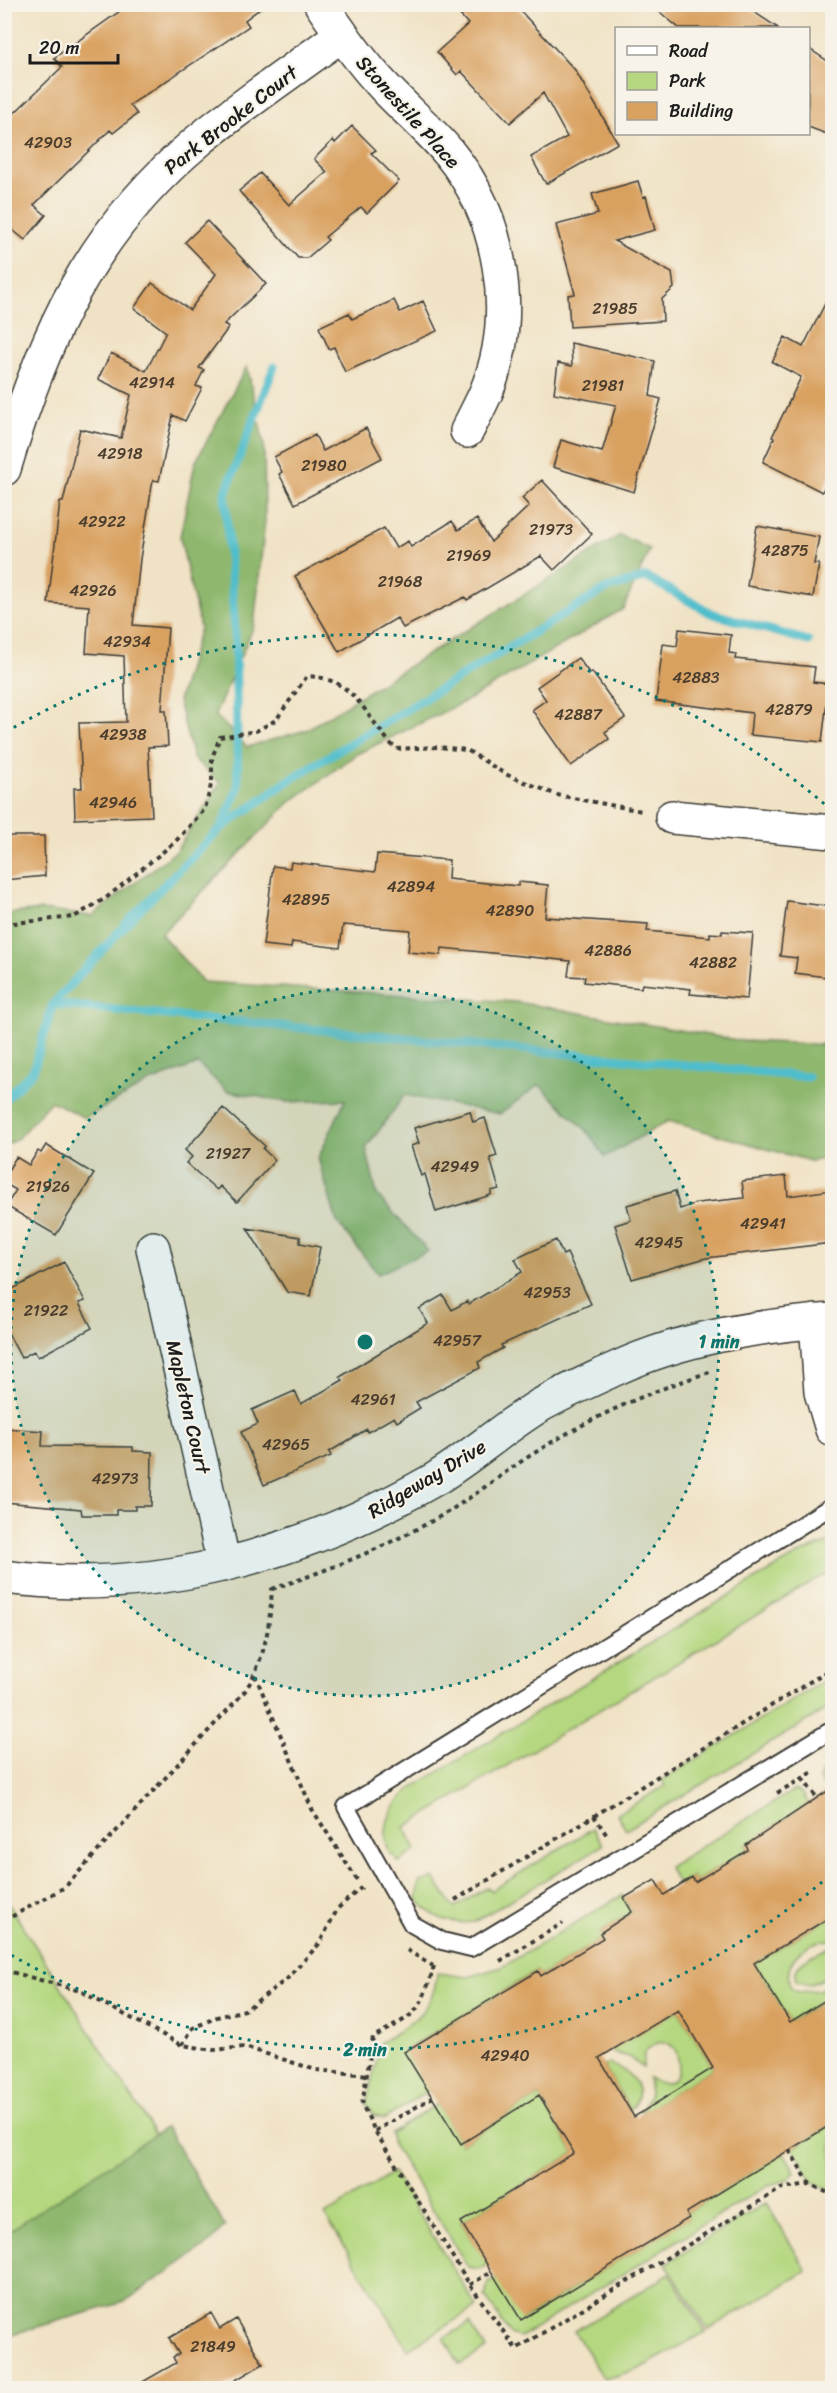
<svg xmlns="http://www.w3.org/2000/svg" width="837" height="2393" font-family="Sriracha,sans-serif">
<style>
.green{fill:#b4d77f;stroke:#687a4e;stroke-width:1.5}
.forest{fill:#8fb86e;stroke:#566a45;stroke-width:1.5}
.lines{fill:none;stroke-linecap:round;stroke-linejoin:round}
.stream{stroke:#50bdcb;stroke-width:9}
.building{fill:#d9a160;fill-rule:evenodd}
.lane-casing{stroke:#3c3a35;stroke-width:20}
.street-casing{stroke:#3c3a35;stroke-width:36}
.path{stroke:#3c3a35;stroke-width:4;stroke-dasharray:4.5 4.5;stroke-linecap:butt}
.lane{stroke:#fff;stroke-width:16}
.street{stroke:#fff;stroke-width:33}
.ring{fill:none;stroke:#0f766e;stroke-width:3;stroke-dasharray:3 6}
.labels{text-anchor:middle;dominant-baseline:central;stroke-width:4.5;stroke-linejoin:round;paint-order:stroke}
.number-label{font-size:16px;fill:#4b3d2d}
.street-label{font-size:20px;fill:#1c1c1c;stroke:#f7f3e8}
.centre{fill:#0f766e;stroke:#f7f3e8;stroke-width:3}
.ring-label{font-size:18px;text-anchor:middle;font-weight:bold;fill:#0f766e;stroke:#f7f3e8;stroke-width:4.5;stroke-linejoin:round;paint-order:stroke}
</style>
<rect width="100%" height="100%" fill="#f7f3e8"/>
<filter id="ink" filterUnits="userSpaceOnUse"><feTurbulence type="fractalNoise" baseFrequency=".0167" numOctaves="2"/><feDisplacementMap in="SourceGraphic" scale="12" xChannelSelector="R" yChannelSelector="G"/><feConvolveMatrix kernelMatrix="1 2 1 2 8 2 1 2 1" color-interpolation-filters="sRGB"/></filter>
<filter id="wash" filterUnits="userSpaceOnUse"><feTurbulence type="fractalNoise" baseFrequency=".008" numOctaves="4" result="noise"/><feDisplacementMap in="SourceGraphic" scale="24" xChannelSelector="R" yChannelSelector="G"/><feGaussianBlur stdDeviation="1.35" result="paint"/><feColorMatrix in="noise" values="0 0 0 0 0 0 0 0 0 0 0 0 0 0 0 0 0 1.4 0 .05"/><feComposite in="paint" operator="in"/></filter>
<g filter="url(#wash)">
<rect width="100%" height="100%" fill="#f0e2c4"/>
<path class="green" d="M832,1541V1570L405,1827L416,1850L399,1862L393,1855H390C379,1826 392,1803 415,1786L763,1575L803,1552Z
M832,1676V1706L626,1830L617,1814L665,1786L662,1780Z
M832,1765V1797H831L819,1779L822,1772Z
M794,1790L802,1793L809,1804L746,1845L748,1850L695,1882L692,1877L679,1885L668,1867Z
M593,1828L603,1845L474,1922C449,1925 431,1918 417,1898L420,1882L434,1878L454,1908L488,1887L491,1891Z
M622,1895L632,1912L600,1933L603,1938L541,1976L537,1971L404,2051L429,2090L385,2119L374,2115L366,2104L381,2042C409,2026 435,2009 437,1973L468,1977L502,1967Z
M4,1897L156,2135L5,2240H4Z
M832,1916V1940C807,1939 780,1962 791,1988L797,1992L819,1990L832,1983V1996L790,2022L754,1963Z
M830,1947L832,1949V1974L809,1985L796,1981C791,1961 815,1955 830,1947Z
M678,2010L713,2068L640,2114L650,2094L648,2078C697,2105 681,2011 644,2053L643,2068L629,2057L609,2051Z
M608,2064C630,2069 650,2091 630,2110L603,2065Z
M539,2095L574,2153L461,2222L488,2264L480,2269L468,2267L392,2143L391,2133L437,2104L461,2144Z
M832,2124V2190L813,2183L793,2148Z
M784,2153L795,2171L788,2180L768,2185L520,2337L510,2334L485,2296L488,2283L497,2278L522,2320L688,2218L686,2213Z
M393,2172L477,2307L408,2349L325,2215Z
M766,2203L807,2271L708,2330L666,2263Z
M670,2274L706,2332L637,2370L604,2379L574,2331Z
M470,2323L486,2349L460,2365L444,2338Z"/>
<path class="forest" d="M247,366L264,445L265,520L254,626L215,715L247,747L306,730L620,535L650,549L623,609L470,699L357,754L289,803L161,934L203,982L516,1002L743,1041L832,1045V1158L810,1161L668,1121L605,1157L587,1131L539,1085L500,1114L405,1095L366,1148L377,1195L428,1251L378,1274L337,1222L318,1158L345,1100L287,1102L227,1091L198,1064L150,1082L85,1118L51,1101L17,1139L5,1146V914L41,910L92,916L176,851L220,783L193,758L178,701L200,628L180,537L195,463Z
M166,2127L225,2226L210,2243L124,2302L13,2334L5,2340V2234Z"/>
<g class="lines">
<path class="stream" d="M4,9L14,4
M222,826L238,788L235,634L225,494L274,367
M53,1004L808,1077
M4,1100L33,1071L53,1004L137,912L221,828L291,779L606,589L646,577L711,613L808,641"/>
</g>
<g id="blocks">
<path class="building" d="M130,4H266L245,20L249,26L130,105L137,114L113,133L110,130L34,205L46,215L25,240L4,223V123L62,67L54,58Z
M450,4H514L575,70L618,143L546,184L531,157L567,137L543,93L510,123L461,71L457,75L437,52L468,24Z
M650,4H742L778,28H679Z
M808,48L832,64V136L808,127Z
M352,126L376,150L371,153L399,181L367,213L361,207L325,237L328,240L307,258H298L239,191L260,173L289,205L327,172L314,159L333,140L335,143Z
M638,181L643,197L646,196L655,230L614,241L672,273L674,288L662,299L663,321L570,327L568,295L575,294L556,225L598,214L592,194Z
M207,221L266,284L224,324L229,327L199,368L204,370L196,386L202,388L185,421L173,415L159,481L153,480L140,559L133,625L168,628L162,710H166L168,746L148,747L152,816L75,819L74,788H82L79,723L126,722L124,656L86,653L89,606L48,603L60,502H63L80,429L121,438L131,395L98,379L111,353L146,371L166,332L134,308L152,283L190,310L216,274L185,242Z
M832,290V472L822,492L763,462L774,438L772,437L801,377L772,362L785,337L803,347Z
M394,300L400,312L423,301L437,331L345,372L334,347L329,349L319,327L349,313L352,319Z
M571,343L655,361L650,396L661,399L634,492L553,467L561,440L602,452L616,405L554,393L558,363L572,366Z
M366,428L382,458L295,504L279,474L282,472L274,457L315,435L323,451Z
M542,480L592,534L554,570L541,556L467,600L465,597L403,628L397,618L339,652L295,576L384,528L396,548L408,541L411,547L452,521L458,530L477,519L491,542L529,506L522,498Z
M757,526L819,537L814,564H819L813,597L747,586Z
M679,629L731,635L729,653L736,654L735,659L815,667L813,682L829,684L822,742L750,735L752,713L656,701L663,644L677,646Z
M578,658L590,674L592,672L625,718L605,732L609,739L571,766L532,710L546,700L537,687Z
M4,836H44L45,876L4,880Z
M377,854L449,860L448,879L518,886L519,882L548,885L545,917L648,924L647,931L710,937V933L722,934V931L753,933L747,999L690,994L691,989L642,984L641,988L584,982L585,977L568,976L570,961L442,948L441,955L408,952L410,930L343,925L340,948L292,942L291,948L263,945L273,866L290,868L291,862L375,872Z
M787,901L832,907V961L828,960L826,977L795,973L797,958L780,956Z
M223,1108L265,1146L263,1149L275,1160L237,1202L220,1186L217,1190L186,1163L192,1157L185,1150Z
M470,1111L473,1122L485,1118L497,1156L490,1158L499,1189L491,1191V1195L436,1212L425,1174L421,1176L411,1146L419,1143L414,1128Z
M46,1145L94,1174L56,1235L6,1206L16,1190L4,1183V1177L16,1157L29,1165L38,1151L41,1153Z
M786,1176L788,1196L832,1190V1243L706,1258L632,1279L615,1225L631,1220L627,1205L675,1191L680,1209L697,1203L744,1198L742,1181Z
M247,1228L300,1237V1243L320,1247L311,1296L287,1292Z
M556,1240L563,1255L567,1253L591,1304L501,1345L503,1348L478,1362L480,1368L416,1402L420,1408L397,1422L394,1417L368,1432L367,1429L329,1452L331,1456L264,1485L241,1432L258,1424L252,1410L295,1391L301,1404L343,1380L340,1377L428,1323L419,1309L443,1295L452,1310L467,1301L469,1304L522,1272L515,1259Z
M64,1262L85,1301L79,1303L92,1328L38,1357L34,1351L21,1358L5,1327V1293Z
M4,1428L43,1431L42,1446L133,1447V1451L152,1452L151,1506H135V1510H116V1515H82L81,1509L4,1502Z
M832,1788V1916L754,1963L790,2022L832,1996V2124L686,2213L689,2218L521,2320L461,2222L574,2153L539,2095L461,2144L404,2052L538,1971L541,1976L603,1938L600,1933L632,1912L624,1898L655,1880L664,1895L692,1877L695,1882L748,1850L746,1845ZM678,2010L713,2068L634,2117L599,2058Z
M211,2313L220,2329L236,2319L263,2364L222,2388H132L176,2363L173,2357L179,2354L169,2338Z"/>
</g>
</g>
<g filter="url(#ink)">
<use href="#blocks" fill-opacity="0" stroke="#3c3a35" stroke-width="1.5"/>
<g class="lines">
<defs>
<path id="lane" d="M832,1506L346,1807L412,1924L442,1941L471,1948L832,1730"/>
<path id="street" d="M321,4C339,31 357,57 379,81C401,106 428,127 449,153C501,216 518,313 487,390C481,404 474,417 467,431
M4,469C43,337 90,231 198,141C244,103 294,70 341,35
M672,817L832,832
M153,1248L224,1565
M816,1321L821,1392L832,1429
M4,1577C156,1597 304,1554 435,1479C471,1457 503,1428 539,1406C564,1392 591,1380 617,1368C685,1337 759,1326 832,1320"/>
</defs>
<use href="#lane" class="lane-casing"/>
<use href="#street" class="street-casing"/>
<path class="path" d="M4,924L74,917L106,898L175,842L205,809L212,781V758L220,737L256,731L276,720L307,676C357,678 365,718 396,749L438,747L467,750L505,774L557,795L642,811
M272,1589C331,1569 384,1548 439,1517C469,1500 496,1478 525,1459C583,1421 644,1393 710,1372
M255,1675L312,1809L359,1883
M802,1778L817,1798
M777,1793L815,1771
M594,1816L832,1668
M455,1900L594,1816L608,1837
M4,1921L65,1887L245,1691C265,1660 270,1625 272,1588
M407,1950L433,1966
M500,1961L563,1923
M434,1966C419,2016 417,2013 373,2037L362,2104L375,2131L470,2285L516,2349L782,2188L810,2184L832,2195
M4,1970L80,1991L182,2045L213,2050L245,2047L316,2070L368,2075
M182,2045L193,2028L217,2017L245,2010L287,1979L319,1944L338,1908L362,1887
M375,2131L433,2097
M789,2150L810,2184
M470,2285L492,2271"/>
<use href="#lane" class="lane"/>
<use href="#street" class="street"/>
</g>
</g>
<circle cx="365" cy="1342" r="354" fill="#0f766e" fill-opacity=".12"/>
<g class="ring">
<circle cx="365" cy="1342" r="354"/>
<path d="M829 1876A708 708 0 0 1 6 1952M6 732A708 708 0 0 1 829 808"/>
</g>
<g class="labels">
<g class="number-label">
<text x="48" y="142">42903</text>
<text x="615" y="308">21985</text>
<text x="152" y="382">42914</text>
<text x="603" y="385">21981</text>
<text x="120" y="453">42918</text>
<text x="324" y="465">21980</text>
<text x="102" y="521">42922</text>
<text x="551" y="529">21973</text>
<text x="785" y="550">42875</text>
<text x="469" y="555">21969</text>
<text x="400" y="581">21968</text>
<text x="93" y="590">42926</text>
<text x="127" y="641">42934</text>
<text x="696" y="677">42883</text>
<text x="789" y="709">42879</text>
<text x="578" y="714">42887</text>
<text x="123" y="734">42938</text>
<text x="113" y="802">42946</text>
<text x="411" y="886">42894</text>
<text x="306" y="899">42895</text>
<text x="510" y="910">42890</text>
<text x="608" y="950">42886</text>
<text x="713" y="962">42882</text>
<text x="228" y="1153">21927</text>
<text x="455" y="1166">42949</text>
<text x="48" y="1186">21926</text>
<text x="763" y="1223">42941</text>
<text x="659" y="1242">42945</text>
<text x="547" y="1292">42953</text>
<text x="46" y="1310">21922</text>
<text x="457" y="1340">42957</text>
<text x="373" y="1399">42961</text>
<text x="286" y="1444">42965</text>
<text x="115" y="1478">42973</text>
<text x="505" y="2055">42940</text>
<text x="213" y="2346">21849</text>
</g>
<g class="street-label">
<text transform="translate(408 112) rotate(48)">Stonestile Place</text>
<text transform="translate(231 120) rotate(-38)">Park Brooke Court</text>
<text transform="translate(188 1407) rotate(77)">Mapleton Court</text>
<text transform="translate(427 1479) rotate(-31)">Ridgeway Drive</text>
</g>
</g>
<circle cx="365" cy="1342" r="9" class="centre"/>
<g class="ring-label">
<text x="719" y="1348">1 min</text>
<text x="365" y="2056">2 min</text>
</g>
<rect width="837" height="2393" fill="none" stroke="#f7f3e8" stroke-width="24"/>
<rect x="615" y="27" width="195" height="108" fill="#f7f3e8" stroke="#9f9d96" stroke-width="1.5"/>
<rect x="627" y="46" width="30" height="9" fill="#ffffff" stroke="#9f9d96" stroke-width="1.5"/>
<text x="669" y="57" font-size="18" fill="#1c1c1c">Road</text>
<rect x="627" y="72" width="30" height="18" fill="#b4d77f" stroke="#9f9d96" stroke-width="1.5"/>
<text x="669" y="87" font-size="18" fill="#1c1c1c">Park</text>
<rect x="627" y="102" width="30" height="18" fill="#d9a160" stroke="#9f9d96" stroke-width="1.5"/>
<text x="669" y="117" font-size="18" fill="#1c1c1c">Building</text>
<path d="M30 54v9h88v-9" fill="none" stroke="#1c1c1c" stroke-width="3"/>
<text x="39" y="54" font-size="18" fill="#1c1c1c" stroke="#f7f3e8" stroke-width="4.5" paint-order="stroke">20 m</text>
</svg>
